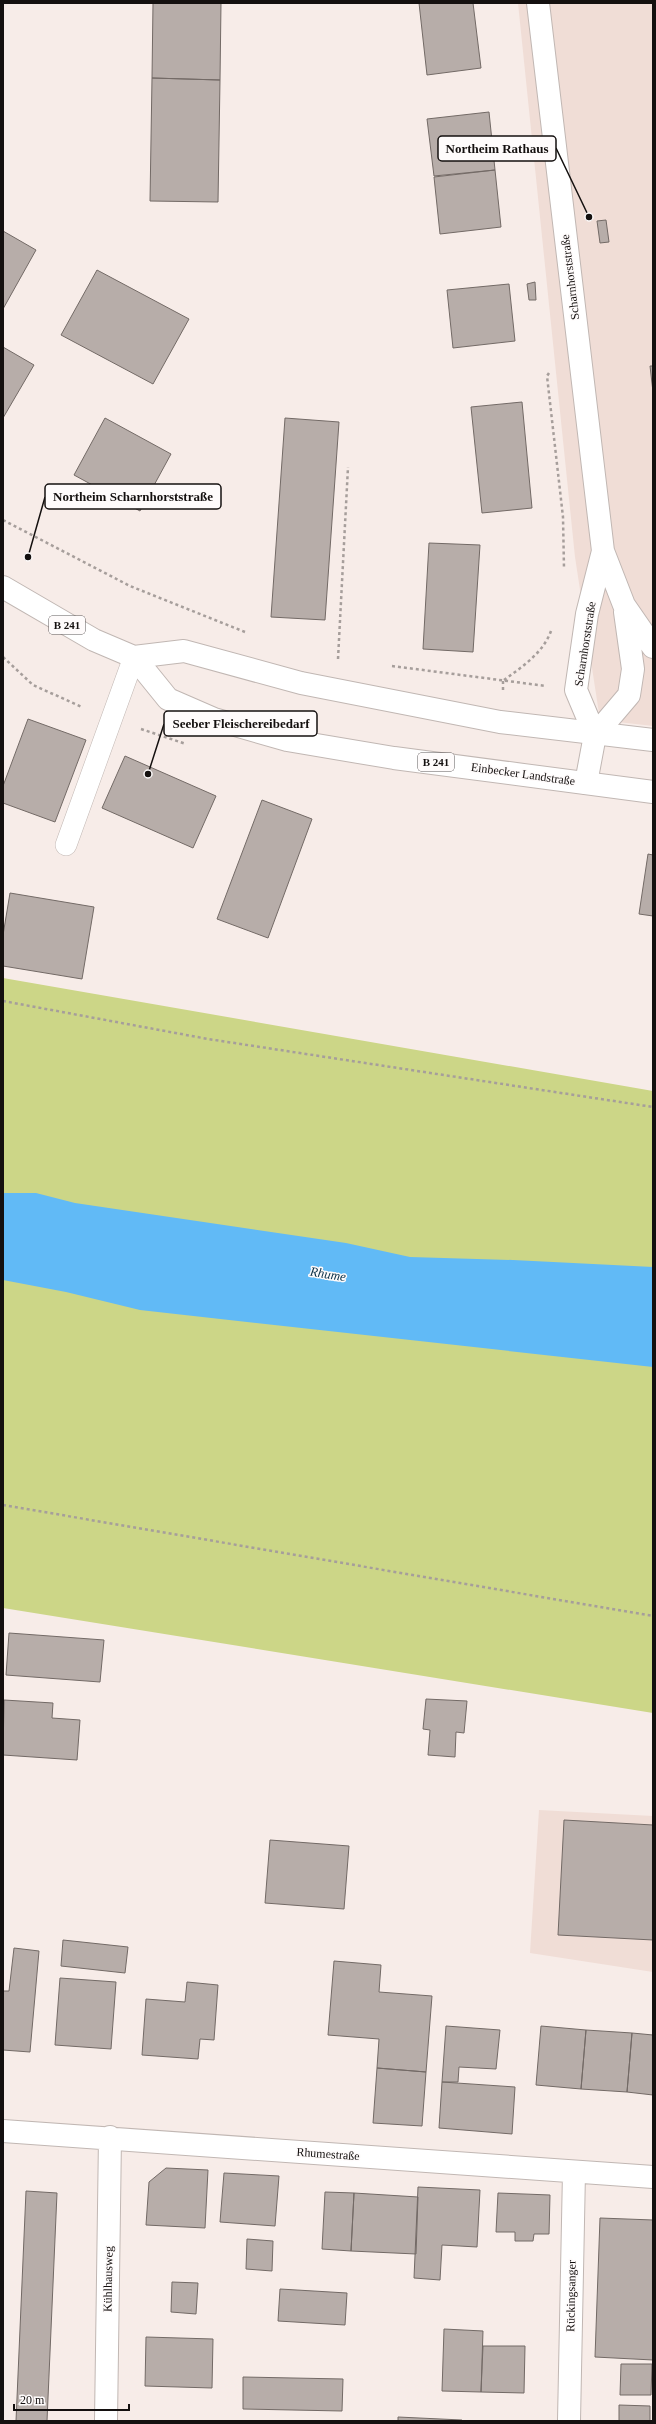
<svg xmlns="http://www.w3.org/2000/svg" width="656" height="2424" font-family="Georgia,serif">
<style>
.built{fill:#f0ddd6}
.green{fill:#ccd687}
.water{fill:#61baf6}
.building{fill:#b7ada9;stroke:#736a66}
.lines{fill:none;stroke-linecap:round;stroke-linejoin:round}
.service-casing{stroke:#c1b7b3;stroke-width:22}
.minor-casing{stroke:#c1b7b3;stroke-width:24}
.primary-casing{stroke:#c1b7b3;stroke-width:24}
.path{stroke:#a69e9b;stroke-width:2.5;stroke-dasharray:3 3;stroke-linecap:butt}
.service{stroke:#fff;stroke-width:21}
.minor{stroke:#fff;stroke-width:22}
.primary{stroke:#fff;stroke-width:22}
.labels{text-anchor:middle;dominant-baseline:central;stroke-width:3;stroke-linejoin:round;paint-order:stroke}
.shield{fill:#fefbfb;stroke:#5a5656;stroke-width:1}
.shield-label{font-size:11px;font-weight:bold;fill:#14100f}
.street-label{font-size:12px;fill:#14100f;stroke:#fefbfb}
.water-label{font-size:13px;font-style:italic;fill:#093048;stroke:#fefbfb}
.leader{fill:none;stroke:#14100f;stroke-width:1.5}
.callout-dot{fill:#14100f;stroke:#fefbfb;stroke-width:1.5}
.callout{fill:#fefbfb;stroke:#14100f;stroke-width:1.5}
.callout-label{font-size:13px;text-anchor:middle;font-weight:bold;fill:#14100f}
</style>
<rect width="100%" height="100%" fill="#f7ece8"/>
<path class="built" d="M518,3H653V726L600,720L575,557Z
M539,1810L653,1816V1972L530,1953Z"/>
<path class="green" d="M3,978L653,1091V1713L3,1608Z"/>
<path class="water" d="M3,1193H36L75,1203L346,1243L410,1257L513,1260L653,1267V1367L140,1310L66,1292L3,1280Z"/>
<path class="building" d="M153,3H221L220,80L152,78Z
M419,3H473L481,68L427,75Z
M152,78L220,80L218,202L150,201Z
M489,112L495,170L434,176L427,119Z
M495,170L501,227L440,234L434,177Z
M606,220L609,242L600,243L597,221Z
M3,231L36,250L3,309Z
M97,270L189,319L153,384L61,335Z
M535,282L536,300H529L527,284Z
M509,284L515,341L453,348L447,290Z
M3,347L34,365L3,418Z
M650,366H653V392Z
M522,402L532,508L482,513L471,407Z
M105,418L171,454L140,511L74,475Z
M285,418L339,422L325,620L271,617Z
M429,543L480,545L473,652L423,649Z
M28,719L86,740L55,822L3,803V786Z
M125,756L216,796L193,848L102,808Z
M262,800L312,819L268,938L217,919Z
M648,854L653,855V916L639,914Z
M10,893L94,907L82,979L3,966V935Z
M9,1633L104,1640L100,1682L6,1675Z
M426,1699L467,1701L464,1733L456,1732L455,1757L428,1755L430,1730L423,1729Z
M4,1700L53,1703L52,1718L80,1720L77,1760L3,1755Z
M564,1820L653,1825V1940L558,1935Z
M270,1840L349,1846L344,1909L265,1903Z
M63,1940L128,1947L125,1973L61,1966Z
M14,1948L39,1951L30,2052L3,2050V1991H9Z
M334,1961L381,1965L379,1992L432,1996L426,2072L377,2068L379,2039L328,2035Z
M60,1978L116,1982L111,2049L55,2045Z
M187,1982L218,1985L214,2040L200,2039L198,2059L142,2055L146,1999L185,2002Z
M446,2026L500,2030L496,2069L459,2067L458,2082H442Z
M541,2026L586,2030L581,2089L536,2085Z
M586,2030L632,2033L627,2092L581,2089Z
M632,2033L653,2035V2095L627,2092Z
M377,2068L426,2072L422,2126L373,2123Z
M442,2082L515,2087L512,2134L439,2128Z
M166,2168L208,2170L205,2228L146,2225L149,2182Z
M224,2173L279,2176L275,2226L220,2222Z
M418,2187L480,2190L477,2247L442,2245L440,2280L414,2278Z
M26,2191L57,2193L47,2421H16Z
M325,2192L354,2193L351,2251L322,2249Z
M354,2193L418,2197L416,2254L351,2251Z
M498,2193L550,2195L549,2234H534L533,2241H515V2232H496Z
M600,2218L653,2220V2360L595,2357Z
M247,2239L273,2241L272,2271L246,2269Z
M172,2282L198,2283L196,2314L171,2312Z
M280,2289L347,2293L345,2325L278,2321Z
M444,2329L483,2331L481,2392L442,2391Z
M146,2337L213,2339L212,2388L145,2386Z
M483,2346H525L524,2393L481,2392Z
M621,2364H652L651,2395H620Z
M243,2377L343,2379L342,2411L243,2409Z
M619,2405L650,2406V2421H619Z
M398,2417L462,2420V2421H398Z"/>
<g class="lines">
<defs>
<path id="service" d="M66,845L134,657"/>
<path id="minor" d="M538,3L603,551L624,605L653,647
M595,735L576,690L587,614L603,551
M586,783L595,735L629,695L633,669L625,612
M3,2131L653,2177
M106,2421L110,2137
M569,2421L574,2172"/>
<path id="primary" d="M3,587L94,640L134,657L168,699L214,719L287,740L394,758L653,792
M134,657L184,651L301,683L500,722L653,740"/>
</defs>
<use href="#service" class="service-casing"/>
<use href="#minor" class="minor-casing"/>
<use href="#primary" class="primary-casing"/>
<path class="path" d="M549,373L547,376L563,517L564,568
M3,520L130,586L245,632
M3,657L33,685L82,707
M338,659L348,467
M392,666L546,686
M504,680C522,667 543,653 551,631
M503,690V680
M141,729L186,744
M3,1001L208,1039L653,1107
M3,1505L653,1616"/>
<use href="#service" class="service"/>
<use href="#minor" class="minor"/>
<use href="#primary" class="primary"/>
</g>
<g class="labels">
<g class="shield">
<rect x="49" y="616" width="36" height="18" rx="3"/>
<rect x="418" y="753" width="36" height="18" rx="3"/>
</g>
<g class="shield-label">
<text x="67" y="625">B 241</text>
<text x="436" y="762">B 241</text>
</g>
<g class="street-label">
<text transform="translate(570 277) rotate(-97)">Scharnhorststraße</text>
<text transform="translate(585 644) rotate(-81)">Scharnhorststraße</text>
<text transform="translate(523 774) rotate(8)">Einbecker Landstraße</text>
<text transform="translate(328 2154) rotate(4)">Rhumestraße</text>
<text transform="translate(108 2279) rotate(-89)">Kühlhausweg</text>
<text transform="translate(571 2296) rotate(-89)">Rückingsanger</text>
</g>
<g class="water-label">
<text transform="translate(328 1274) rotate(9)">Rhume</text>
</g>
</g>
<path class="leader" d="M589 217L556 148M28 557L45 497M148 774L164 724"/>
<g class="callout-dot">
<circle cx="589" cy="217" r="4"/>
<circle cx="28" cy="557" r="4"/>
<circle cx="148" cy="774" r="4"/>
</g>
<g class="callout">
<rect x="438" y="136" width="118" height="25" rx="4"/>
<rect x="45" y="484" width="176" height="25" rx="4"/>
<rect x="164" y="711" width="153" height="25" rx="4"/>
</g>
<g class="callout-label">
<text x="497" y="153">Northeim Rathaus</text>
<text x="133" y="501">Northeim Scharnhorststraße</text>
<text x="241" y="728">Seeber Fleischereibedarf</text>
</g>
<rect width="656" height="2424" fill="none" stroke="#14100f" stroke-width="8"/>
<path d="M14 2404v6h115v-6" fill="none" stroke="#14100f" stroke-width="2"/>
<text x="20" y="2404" font-size="12" fill="#14100f" stroke="#fefbfb" stroke-width="3" paint-order="stroke">20 m</text>
</svg>
